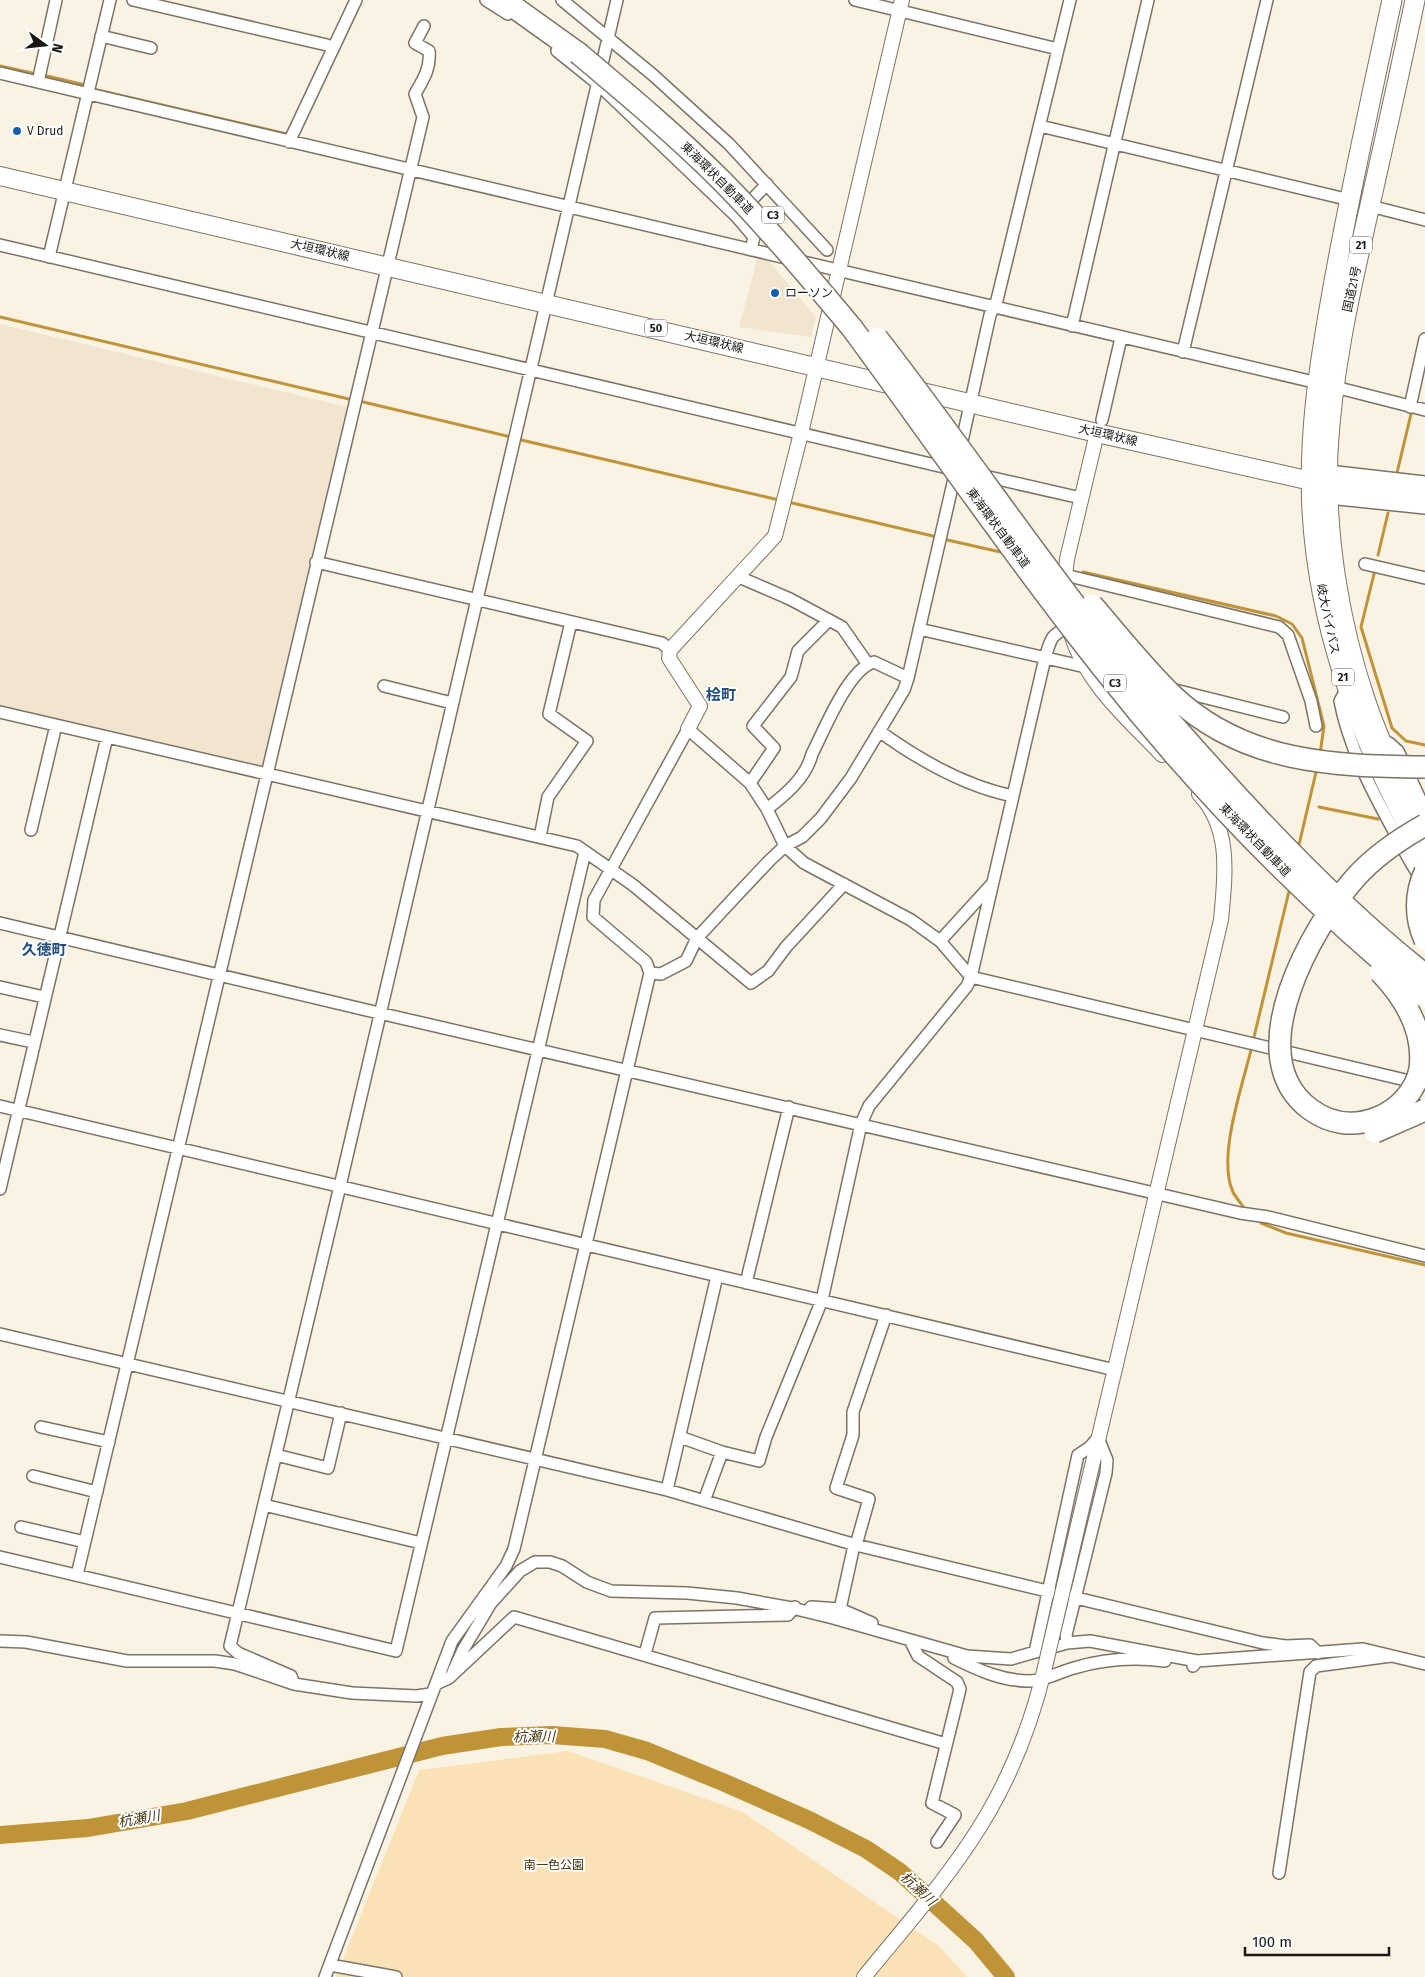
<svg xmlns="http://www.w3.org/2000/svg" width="1425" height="1977" font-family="'Fira Sans','Noto Sans JP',sans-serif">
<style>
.built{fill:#f2e5cf}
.green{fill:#fae2b6}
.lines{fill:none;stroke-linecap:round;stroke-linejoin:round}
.stream{stroke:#bf9439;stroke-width:3}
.river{stroke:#bf9439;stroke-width:18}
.minor-casing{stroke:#7b7466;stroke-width:14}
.tertiary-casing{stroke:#7b7466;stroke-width:16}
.primary-casing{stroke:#7b7466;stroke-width:20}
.trunk-casing{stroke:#7b7466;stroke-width:21}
.motorway-casing{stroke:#7b7466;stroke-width:24}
.minor{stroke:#fff;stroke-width:11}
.tertiary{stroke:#fff;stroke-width:14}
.primary{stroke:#fff;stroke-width:18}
.trunk{stroke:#fff;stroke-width:19}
.motorway{stroke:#fff;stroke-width:21}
.tertiary-bridge-casing{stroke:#7b7466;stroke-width:16;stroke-linecap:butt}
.motorway-bridge-casing{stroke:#7b7466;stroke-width:24;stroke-linecap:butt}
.tertiary-bridge{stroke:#fff;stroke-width:14}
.motorway-bridge{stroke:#fff;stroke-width:21}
.poi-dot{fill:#1360af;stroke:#fff;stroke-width:2}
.labels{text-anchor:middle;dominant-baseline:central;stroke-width:4;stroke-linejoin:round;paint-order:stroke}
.shield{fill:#fff;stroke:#5f5d59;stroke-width:1}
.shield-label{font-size:11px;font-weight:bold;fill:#1a1712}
.poi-label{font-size:12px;fill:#1a1712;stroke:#fff;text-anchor:start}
.street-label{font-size:12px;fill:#1a1712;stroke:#fff}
.park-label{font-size:12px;fill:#3f2d05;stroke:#fff}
.water-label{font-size:14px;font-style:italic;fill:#48360f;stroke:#fff}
.quarter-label{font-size:15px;font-weight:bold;fill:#204d81;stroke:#fff}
</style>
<rect width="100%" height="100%" fill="#faf2e2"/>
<path class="built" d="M758,256L767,259L816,317L811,337L739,327Z
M0,324L347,407L263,764L259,767L0,706Z"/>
<path class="green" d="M568,1751L743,1812L940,1947L967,1977H336L419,1770Z"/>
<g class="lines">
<path class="stream" d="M0,66L32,73
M47,76L85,85
M93,89L287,134
M0,317L353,400
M359,401L511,437
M517,439L779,500
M1396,477L1411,414
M788,502L937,537
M943,539L1005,553
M1378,555L1388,513
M1083,572L1276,616L1292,624L1302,638L1324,726L1320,754
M1374,574L1361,627L1392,728L1406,741L1425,745
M1319,807L1378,819
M1298,849L1317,768
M1254,1037L1290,887
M1244,1208C1241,1203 1236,1198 1233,1192C1217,1158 1242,1087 1251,1050
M1261,1223L1286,1233L1425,1265"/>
<path class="river" d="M0,1835L88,1828L187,1811L442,1746L501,1737L552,1735L605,1739L647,1751L725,1783L809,1820L866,1849L900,1872L976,1941L1006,1977"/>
<defs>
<path id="minor" d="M133,0L327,45L333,49
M486,0L508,14
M562,0L653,75L729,144L827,250
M855,0L1058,49
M101,36L151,48
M557,51L598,84L736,216L754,237L751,250
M0,73L1318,383
M38,82L56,0
M1040,126L1350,200
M289,142L356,0
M1370,206L1425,220
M743,209L767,184
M0,245L952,469
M49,257L110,0
M1072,326L1148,0
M1183,352L1267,0
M1335,387L1425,410
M1410,407L1425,339
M1102,420L1121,338
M960,450L990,315L997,300L1070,0
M980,475L1081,498
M316,562L662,643L670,650
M1365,564L1425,578
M1065,575L1279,627L1288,635L1311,701L1316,726
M739,577L790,599L842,627L867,663
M919,629L1090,668
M384,686L452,703
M1347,688L1340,701C1349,748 1373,793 1396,835C1404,850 1412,867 1423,881
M1171,689L1283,717
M0,712L577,846L633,885L751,983L768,971L786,947L844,884
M879,731C919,760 964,786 1013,796
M1381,741L1389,743L1398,751L1425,810
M750,783L774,748L753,726L791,677L798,651L829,620
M767,809C785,795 806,778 812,754C824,731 848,669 874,662L908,678
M31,830L56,725
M540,837L548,797L587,741L549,714L571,622
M0,923L379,1013L1240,1213L1268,1217L1425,1256
M940,941L992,884
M650,973L661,974L686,961L697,938L736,896L770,860L785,846L802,837L821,818L851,778L904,690L908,678L956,470
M0,987L44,997
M0,1035L33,1042
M0,1106L1115,1370
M0,1189L107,737
M746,1283L789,1107
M0,1334L667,1490L856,1545L1263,1643L1286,1646L1310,1645L1318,1653
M41,1427L109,1442
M680,1437L722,1452L704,1501
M722,1452L759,1461L766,1437L822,1300L861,1124L869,1106L967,986L971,977L1045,658C1051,639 1050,635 1069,627
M276,1455L328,1468L341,1413
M33,1476L97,1492
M667,1490L717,1276
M264,1505L421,1543
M21,1527L85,1542
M0,1557L396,1651L585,852
M77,1575L423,117L415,94C423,80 431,68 429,51L415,43L424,26
M811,1607L840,1609L872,1623
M840,1609L853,1550L856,1545L869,1499L836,1488L853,1435V1412L886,1315
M910,1640L918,1656L957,1682L960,1689L932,1803L955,1815L937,1842
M0,1641L26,1642L127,1661H215L235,1664L294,1684L352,1693L417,1696L430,1694
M1067,1643L1066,1635L1106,1473L1107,1460L1098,1438
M1035,1652L1078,1455L1090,1447L1098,1438
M645,1654L655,1618L788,1615L795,1607
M954,1658C978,1670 1002,1681 1030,1681C1047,1680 1059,1672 1074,1668C1104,1659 1133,1657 1165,1661
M1193,1666L1197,1661L1363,1649L1425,1664
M453,1672L463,1650L491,1603L520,1571L535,1562H550L562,1566L587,1582L611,1591L687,1593L737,1598L792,1608L833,1618L967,1656L1011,1659L1067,1643L1090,1641L1197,1661
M294,1684L291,1676L238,1653L230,1646L340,1186L617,0
M436,1684L449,1678L514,1617L946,1744
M1279,1873L1310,1672L1316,1666L1391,1656
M330,1965L396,1977
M325,1977L452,1641L506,1566L514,1549L650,973L646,962L593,917L594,900L688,729L750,783L767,809L785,846L804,863L911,920L940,941L971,977L1418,1083"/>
<path id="tertiary" d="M1063,593L1067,559L1097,433
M1071,634C1086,684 1128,719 1162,755
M688,729L700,706L669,658L670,650L775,536L801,433L902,0
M1079,1521L1221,920C1225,876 1232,829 1199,794
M864,1977C899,1934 937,1891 968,1845C1005,1791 1030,1731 1045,1667"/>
<path id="primary" d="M0,176L1097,433L1311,481"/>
<path id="trunk" d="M1392,0C1374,83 1356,166 1340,249C1321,349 1302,452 1316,554C1330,663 1372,763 1425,858
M1415,0C1399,76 1382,152 1365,227C1348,301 1332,376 1328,452C1325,535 1339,623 1366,702C1381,747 1403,789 1425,831"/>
<path id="motorway" d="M504,0L578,53
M1425,487L1328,476L1311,481L1329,493L1425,503"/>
</defs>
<use href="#minor" class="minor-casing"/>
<use href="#tertiary" class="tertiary-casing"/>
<use href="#primary" class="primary-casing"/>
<use href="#trunk" class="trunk-casing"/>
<use href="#motorway" class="motorway-casing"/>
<use href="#minor" class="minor"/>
<use href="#tertiary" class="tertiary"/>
<use href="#primary" class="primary"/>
<use href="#trunk" class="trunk"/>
<use href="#motorway" class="motorway"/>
<defs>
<path id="tertiary-bridge" d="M1045,1667L1079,1521"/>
<path id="motorway-bridge" d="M578,53C628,95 677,136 723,182C769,229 810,278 852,328C935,441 1015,557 1102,667C1197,788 1306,900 1425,997
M877,338C958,442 1031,551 1113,654C1143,692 1177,729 1210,766C1276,840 1347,913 1425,975
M1092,605C1119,636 1144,668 1173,696C1244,763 1333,766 1425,767
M1425,872C1415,894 1415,918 1425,940
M1380,972C1405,998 1425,1031 1420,1069C1416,1091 1398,1110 1377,1118C1354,1127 1330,1124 1310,1109C1238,1056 1312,926 1356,877C1375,856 1400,839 1425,825
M1375,1132L1425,1110"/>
</defs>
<use href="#tertiary-bridge" class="tertiary-bridge-casing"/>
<use href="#motorway-bridge" class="motorway-bridge-casing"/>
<use href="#tertiary-bridge" class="tertiary-bridge"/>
<use href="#motorway-bridge" class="motorway-bridge"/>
</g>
<g class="poi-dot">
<circle cx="17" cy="131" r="5"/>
<circle cx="775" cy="293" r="5"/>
</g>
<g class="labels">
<g class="shield">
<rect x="762" y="206.5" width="22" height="17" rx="4"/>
<rect x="1350" y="236.5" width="22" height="17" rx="4"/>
<rect x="645" y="319.5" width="22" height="17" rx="4"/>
<rect x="1332" y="668.5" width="22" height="17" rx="4"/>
<rect x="1104" y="674.5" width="22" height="17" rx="4"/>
</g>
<g class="shield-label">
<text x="773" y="215">C3</text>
<text x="1361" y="245">21</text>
<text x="656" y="328">50</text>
<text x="1343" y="677">21</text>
<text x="1115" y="683">C3</text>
</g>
<g class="poi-label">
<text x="27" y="131">V Drud</text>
<text x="785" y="293">ローソン</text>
</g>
<g class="street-label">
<text transform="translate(717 178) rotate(45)">東海環状自動車道</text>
<text transform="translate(320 250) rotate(13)">大垣環状線</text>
<text transform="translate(1352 289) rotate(-78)">国道21号</text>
<text transform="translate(714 342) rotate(13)">大垣環状線</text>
<text transform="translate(1108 435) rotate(13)">大垣環状線</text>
<text transform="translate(998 528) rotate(53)">東海環状自動車道</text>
<text transform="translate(1328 619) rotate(78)">岐大バイパス</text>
<text transform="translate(1255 840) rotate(46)">東海環状自動車道</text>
</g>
<g class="park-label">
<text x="554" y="1865">南一色公園</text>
</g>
<g class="water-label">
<text transform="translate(534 1737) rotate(-1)">杭瀬川</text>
<text transform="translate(139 1819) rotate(-10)">杭瀬川</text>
<text transform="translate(918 1889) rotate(42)">杭瀬川</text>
</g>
<g class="quarter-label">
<text x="721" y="695">桧町</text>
<text x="44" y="950">久徳町</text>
</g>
</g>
<g transform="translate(45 45) rotate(105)" stroke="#ffffff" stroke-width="4" paint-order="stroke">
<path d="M0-4L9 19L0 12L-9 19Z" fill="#1a1712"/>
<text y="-8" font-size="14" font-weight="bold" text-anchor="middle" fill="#1a1712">N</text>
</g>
<path d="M1245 1947v8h144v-8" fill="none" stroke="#1a1712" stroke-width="2.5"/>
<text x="1252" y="1947" font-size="15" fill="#1a1712" stroke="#ffffff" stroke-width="4" paint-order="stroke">100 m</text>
</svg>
